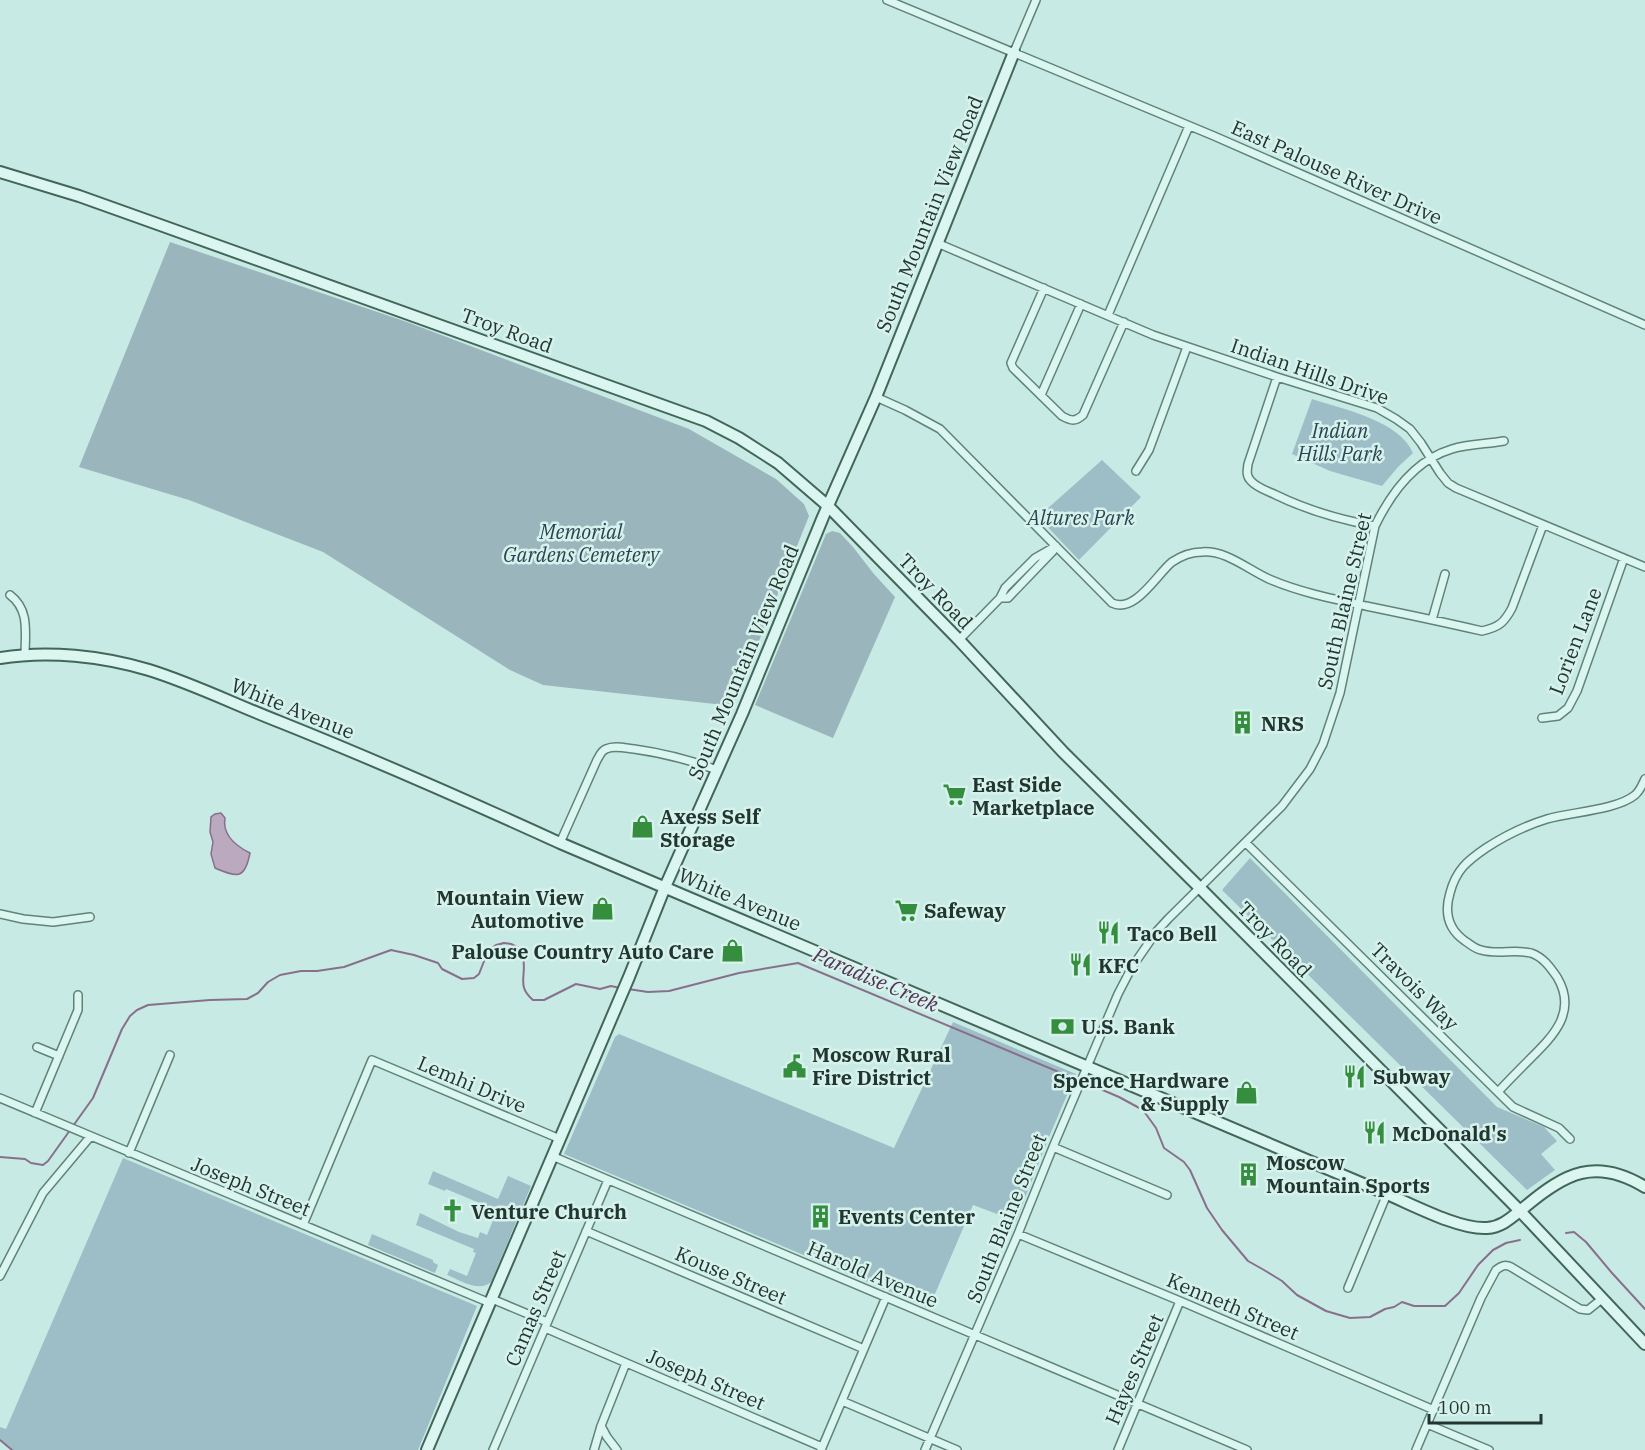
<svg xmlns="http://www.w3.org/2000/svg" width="1645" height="1450" font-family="'IBM Plex Serif',serif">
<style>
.green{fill:#9dbec7}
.cemetery{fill:#9bb5bd}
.water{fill:#bba9bf;stroke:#88708c;stroke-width:1.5}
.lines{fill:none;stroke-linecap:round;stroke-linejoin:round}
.stream{stroke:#88708c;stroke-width:2}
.street-casing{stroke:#5f8477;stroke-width:10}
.secondary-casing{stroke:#426658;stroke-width:14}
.street{stroke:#dbf6f0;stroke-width:7}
.secondary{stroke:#dbf6f0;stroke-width:10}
.labels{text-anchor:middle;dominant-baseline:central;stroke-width:5;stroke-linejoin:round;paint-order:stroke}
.street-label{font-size:20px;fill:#21362e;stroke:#d7f2ed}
.park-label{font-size:20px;font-style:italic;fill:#2a4351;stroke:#d7f2ed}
.poi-label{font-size:20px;font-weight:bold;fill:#21362e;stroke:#d7f2ed;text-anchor:start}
.water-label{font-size:21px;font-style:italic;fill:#543253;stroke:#d7f2ed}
</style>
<rect width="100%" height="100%" fill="#c8eae4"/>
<path class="green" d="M1312,399C1343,409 1400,421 1413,453L1398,467L1382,486L1330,471L1292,454Z
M1102,460L1141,497L1079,560L1038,517Z
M1250,858L1497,1107L1544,1127L1557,1141L1541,1154L1555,1170L1527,1190L1222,890Z
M953,1022L1076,1074L1049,1137L1016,1221L973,1205L929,1308L564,1154L615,1037L619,1034L894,1148Z
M123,1158L477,1306L418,1450H12L0,1440V1427L6,1429Z
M433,1171L498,1199L508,1176L531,1186L491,1282C479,1293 460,1280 447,1275L450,1269L467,1276L476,1253L473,1252L474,1249L416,1225L420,1213L459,1232L478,1238L480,1232L487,1235L494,1218L486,1214L489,1207L446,1189L445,1191L428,1184Z
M372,1234L433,1260V1262L438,1265L435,1273L368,1245Z"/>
<path class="cemetery" d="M170,242L407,322L689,429L776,479L804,504L809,516L733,706L543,685L510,670L323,552L189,500L79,467Z
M832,531L840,533L853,547L874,574L895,597L833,738L755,705L826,534Z"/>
<path class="water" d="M221,813L225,818C222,835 236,846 250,853C245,879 238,878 215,868L211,854L213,842L210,832L211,817L215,814Z"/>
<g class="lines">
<path class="stream" d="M628,989L648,992L669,991L739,973L798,963L1078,1080
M1084,1082L1119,1097L1143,1110L1156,1128L1164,1148L1184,1162L1190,1170L1207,1208L1222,1230L1248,1261L1264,1270L1282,1281L1297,1295L1326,1311L1350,1318L1370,1317L1385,1309L1394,1307L1402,1302L1414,1306H1445L1459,1293L1478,1265L1493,1250L1506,1243L1520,1240
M0,1157L25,1159L31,1163L43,1165L48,1161L93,1098L122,1029L130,1016L137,1010L148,1005L210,1000L247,999L258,993L268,982L280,975L301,971H317L344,967L391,950L414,955L438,963L442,969L462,979L474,978L479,974L488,951L496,945L504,943L511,944L519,948C521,951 522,954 523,957C527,976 516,986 533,1000H544L576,984L600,989L611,986L620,988
M1566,1233L1574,1232L1586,1242L1612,1273L1645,1309
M0,1440L12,1450"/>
<defs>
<path id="street" d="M887,0L1214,136L1645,325
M1014,52L1036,0
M937,243L1153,335L1277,377L1377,408L1396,419L1410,429L1421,443L1440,473L1448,483L1456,488L1645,567
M1044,288L1011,363L1013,368L1062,416C1071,421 1075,422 1083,415L1124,322
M1108,315L1189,126
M1277,377L1248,464C1247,471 1246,476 1251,481C1257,488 1268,491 1276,495C1307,510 1341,520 1375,526
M1041,395L1081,304
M876,397L905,410L940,429L1112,603C1135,614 1157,574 1172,562C1181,556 1191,552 1202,552C1226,550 1247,569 1269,579C1299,592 1333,599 1366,606C1405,614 1443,622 1482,631C1499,627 1504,623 1512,608L1543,525
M1136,471L1149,450L1187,347
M10,595C30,610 25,633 25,656
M1000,598H1008L1053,551
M1432,620L1445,574
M959,640L1000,598L1005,588L1035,558L1056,546
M1542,718L1558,716L1568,708L1577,691L1624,558
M560,843L597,760C600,755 601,751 606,749C614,745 625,748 634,749C663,753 690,760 717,770
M1246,843L1513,1107L1559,1128L1570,1139
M0,914L23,919L53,922L90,917
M37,1047L59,1056
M1498,1092C1508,1081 1519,1070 1530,1059C1553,1036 1578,1012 1557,977C1550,967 1543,957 1531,953C1514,949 1497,955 1481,950C1475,949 1470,944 1465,941C1448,929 1444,913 1450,893C1456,870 1467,861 1486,848C1506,835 1524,826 1547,819C1571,812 1617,810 1635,795C1640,791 1642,785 1645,779
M0,1098L490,1303
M35,1113L78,1010V995
M1053,1147L1167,1195
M129,1153L170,1055
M552,1156L1247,1450
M303,1225L372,1060L560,1139
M586,1231L864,1349
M1018,1234L1180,1301L1434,1410
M0,1276L43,1193L90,1137
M1348,1288L1387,1194
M492,1299L547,1322
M545,1328L822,1447
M842,1401L957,1450
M1427,1424L1489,1450
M601,1426L607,1437L617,1450
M493,1450L608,1180
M594,1450L601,1426L626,1363
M821,1450L886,1297
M925,1450L1018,1234L1053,1147L1118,994L1132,967L1157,931L1168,919L1282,806L1310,769L1323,744L1340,693L1375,526C1391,493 1415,460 1452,449C1468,444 1487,444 1504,441
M1118,1450L1180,1301
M1416,1450L1481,1298L1496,1270C1501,1266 1505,1264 1511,1267L1580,1309L1588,1310L1603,1298"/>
<path id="secondary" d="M0,172L79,196L163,226L706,421L739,438L778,463L828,506L959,640L1063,752L1200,888L1520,1211L1645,1344
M0,658C48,650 102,656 149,670C194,684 236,705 280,722C375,760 468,801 560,843L1387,1194C1413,1205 1460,1230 1487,1228C1503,1227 1513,1216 1526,1206C1565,1173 1596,1157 1645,1187
M427,1450L629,977L665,887L742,714L823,517L876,397L1014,52"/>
</defs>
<use href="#street" class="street-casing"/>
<use href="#secondary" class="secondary-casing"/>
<use href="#street" class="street"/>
<use href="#secondary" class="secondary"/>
</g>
<defs>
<symbol id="building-bare" viewBox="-9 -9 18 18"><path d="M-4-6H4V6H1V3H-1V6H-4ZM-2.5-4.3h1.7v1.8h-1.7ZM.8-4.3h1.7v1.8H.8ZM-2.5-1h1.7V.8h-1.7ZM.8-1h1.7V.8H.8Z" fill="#358d3e" stroke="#d7f2ed" stroke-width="2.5" paint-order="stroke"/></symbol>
<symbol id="supermarket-bare" viewBox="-9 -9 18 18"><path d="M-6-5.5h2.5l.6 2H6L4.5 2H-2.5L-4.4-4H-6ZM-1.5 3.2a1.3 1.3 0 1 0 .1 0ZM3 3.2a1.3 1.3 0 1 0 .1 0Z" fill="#358d3e" stroke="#d7f2ed" stroke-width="2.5" paint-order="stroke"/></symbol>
<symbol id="shop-bare" viewBox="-9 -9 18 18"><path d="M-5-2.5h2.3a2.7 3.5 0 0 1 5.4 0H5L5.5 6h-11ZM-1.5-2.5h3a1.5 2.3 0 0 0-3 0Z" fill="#358d3e" stroke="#d7f2ed" stroke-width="2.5" paint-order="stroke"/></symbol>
<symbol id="restaurant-bare" viewBox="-9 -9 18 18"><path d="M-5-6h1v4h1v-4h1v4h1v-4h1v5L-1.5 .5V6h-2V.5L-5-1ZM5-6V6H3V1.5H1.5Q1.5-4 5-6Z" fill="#358d3e" stroke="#d7f2ed" stroke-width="2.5" paint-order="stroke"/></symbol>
<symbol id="bank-bare" viewBox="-9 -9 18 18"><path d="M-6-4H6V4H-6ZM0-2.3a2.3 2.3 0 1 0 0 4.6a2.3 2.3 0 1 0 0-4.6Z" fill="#358d3e" stroke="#d7f2ed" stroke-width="2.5" paint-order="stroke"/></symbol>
<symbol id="civic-bare" viewBox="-9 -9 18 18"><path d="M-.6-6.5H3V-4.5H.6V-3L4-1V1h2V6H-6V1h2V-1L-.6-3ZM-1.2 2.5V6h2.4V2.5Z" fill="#358d3e" stroke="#d7f2ed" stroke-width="2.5" paint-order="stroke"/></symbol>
<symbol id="church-bare" viewBox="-9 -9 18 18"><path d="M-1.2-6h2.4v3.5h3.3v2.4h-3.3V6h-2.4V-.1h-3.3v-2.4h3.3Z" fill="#358d3e" stroke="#d7f2ed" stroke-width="2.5" paint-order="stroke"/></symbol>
</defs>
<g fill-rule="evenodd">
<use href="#building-bare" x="1226" y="706" width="33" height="33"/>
<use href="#supermarket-bare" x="938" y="778" width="33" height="33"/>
<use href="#shop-bare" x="626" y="810" width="33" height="33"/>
<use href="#shop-bare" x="586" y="892" width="33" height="33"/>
<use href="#supermarket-bare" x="890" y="894" width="33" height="33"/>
<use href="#restaurant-bare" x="1092" y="916" width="33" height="33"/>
<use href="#shop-bare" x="716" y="934" width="33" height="33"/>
<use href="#restaurant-bare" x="1064" y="948" width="33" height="33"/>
<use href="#bank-bare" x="1046" y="1010" width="33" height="33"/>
<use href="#civic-bare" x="778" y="1050" width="33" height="33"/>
<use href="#restaurant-bare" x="1338" y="1060" width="33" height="33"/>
<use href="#shop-bare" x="1230" y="1076" width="33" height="33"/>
<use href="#restaurant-bare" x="1358" y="1116" width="33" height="33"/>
<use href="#building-bare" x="1232" y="1158" width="33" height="33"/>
<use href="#church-bare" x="436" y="1194" width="33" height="33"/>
<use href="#building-bare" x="804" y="1200" width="33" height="33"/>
</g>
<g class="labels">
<g class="street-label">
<text transform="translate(1337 172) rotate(24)">East Palouse River Drive</text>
<text transform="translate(929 214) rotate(-68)">South Mountain View Road</text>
<text transform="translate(507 330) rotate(20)">Troy Road</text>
<text transform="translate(1310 371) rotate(19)">Indian Hills Drive</text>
<text transform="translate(936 591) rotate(46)">Troy Road</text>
<text transform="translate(1344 601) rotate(-77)">South Blaine Street</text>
<text transform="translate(1575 641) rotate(-69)">Lorien Lane</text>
<text transform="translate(743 662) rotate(-67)">South Mountain View Road</text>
<text transform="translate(293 708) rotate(22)">White Avenue</text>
<text transform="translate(740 899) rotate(23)">White Avenue</text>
<text transform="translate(1275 939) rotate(46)">Troy Road</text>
<text transform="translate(1415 986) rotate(45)">Travois Way</text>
<text transform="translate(472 1084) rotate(23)">Lemhi Drive</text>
<text transform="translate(251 1186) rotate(22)">Joseph Street</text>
<text transform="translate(1006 1218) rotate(-68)">South Blaine Street</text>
<text transform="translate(873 1274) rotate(23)">Harold Avenue</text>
<text transform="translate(731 1275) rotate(23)">Kouse Street</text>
<text transform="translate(1233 1306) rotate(23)">Kenneth Street</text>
<text transform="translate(535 1308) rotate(-67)">Camas Street</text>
<text transform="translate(1134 1369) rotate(-67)">Hayes Street</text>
<text transform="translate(706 1379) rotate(23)">Joseph Street</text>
</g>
<g class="park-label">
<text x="1340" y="430">Indian<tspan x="1340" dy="23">Hills Park</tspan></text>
<text x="1081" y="517">Altures Park</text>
<text x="581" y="531">Memorial<tspan x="581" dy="23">Gardens Cemetery</tspan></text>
</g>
<g class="poi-label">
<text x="1261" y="723">NRS</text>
<text x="972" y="784">East Side<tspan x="972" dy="23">Marketplace</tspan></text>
<text x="660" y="816">Axess Self<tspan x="660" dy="23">Storage</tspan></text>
<text x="584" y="897" text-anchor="end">Mountain View<tspan x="584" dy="23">Automotive</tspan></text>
<text x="924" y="910">Safeway</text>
<text x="1127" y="933">Taco Bell</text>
<text x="714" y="951" text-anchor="end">Palouse Country Auto Care</text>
<text x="1098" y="965">KFC</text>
<text x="1081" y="1026">U.S. Bank</text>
<text x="812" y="1054">Moscow Rural<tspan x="812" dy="23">Fire District</tspan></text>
<text x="1373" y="1076">Subway</text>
<text x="1229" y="1080" text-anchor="end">Spence Hardware<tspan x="1229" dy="23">&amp; Supply</tspan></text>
<text x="1392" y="1133">McDonald's</text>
<text x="1266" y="1162">Moscow<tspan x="1266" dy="23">Mountain Sports</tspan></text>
<text x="471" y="1211">Venture Church</text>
<text x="838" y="1216">Events Center</text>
</g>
<g class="water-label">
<text transform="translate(876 979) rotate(23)">Paradise Creek</text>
</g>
</g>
<path d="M1429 1414v9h112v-9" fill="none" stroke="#21362e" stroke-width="3"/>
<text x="1438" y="1414" font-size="18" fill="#21362e" stroke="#d7f2ed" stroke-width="4.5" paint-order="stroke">100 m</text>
</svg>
